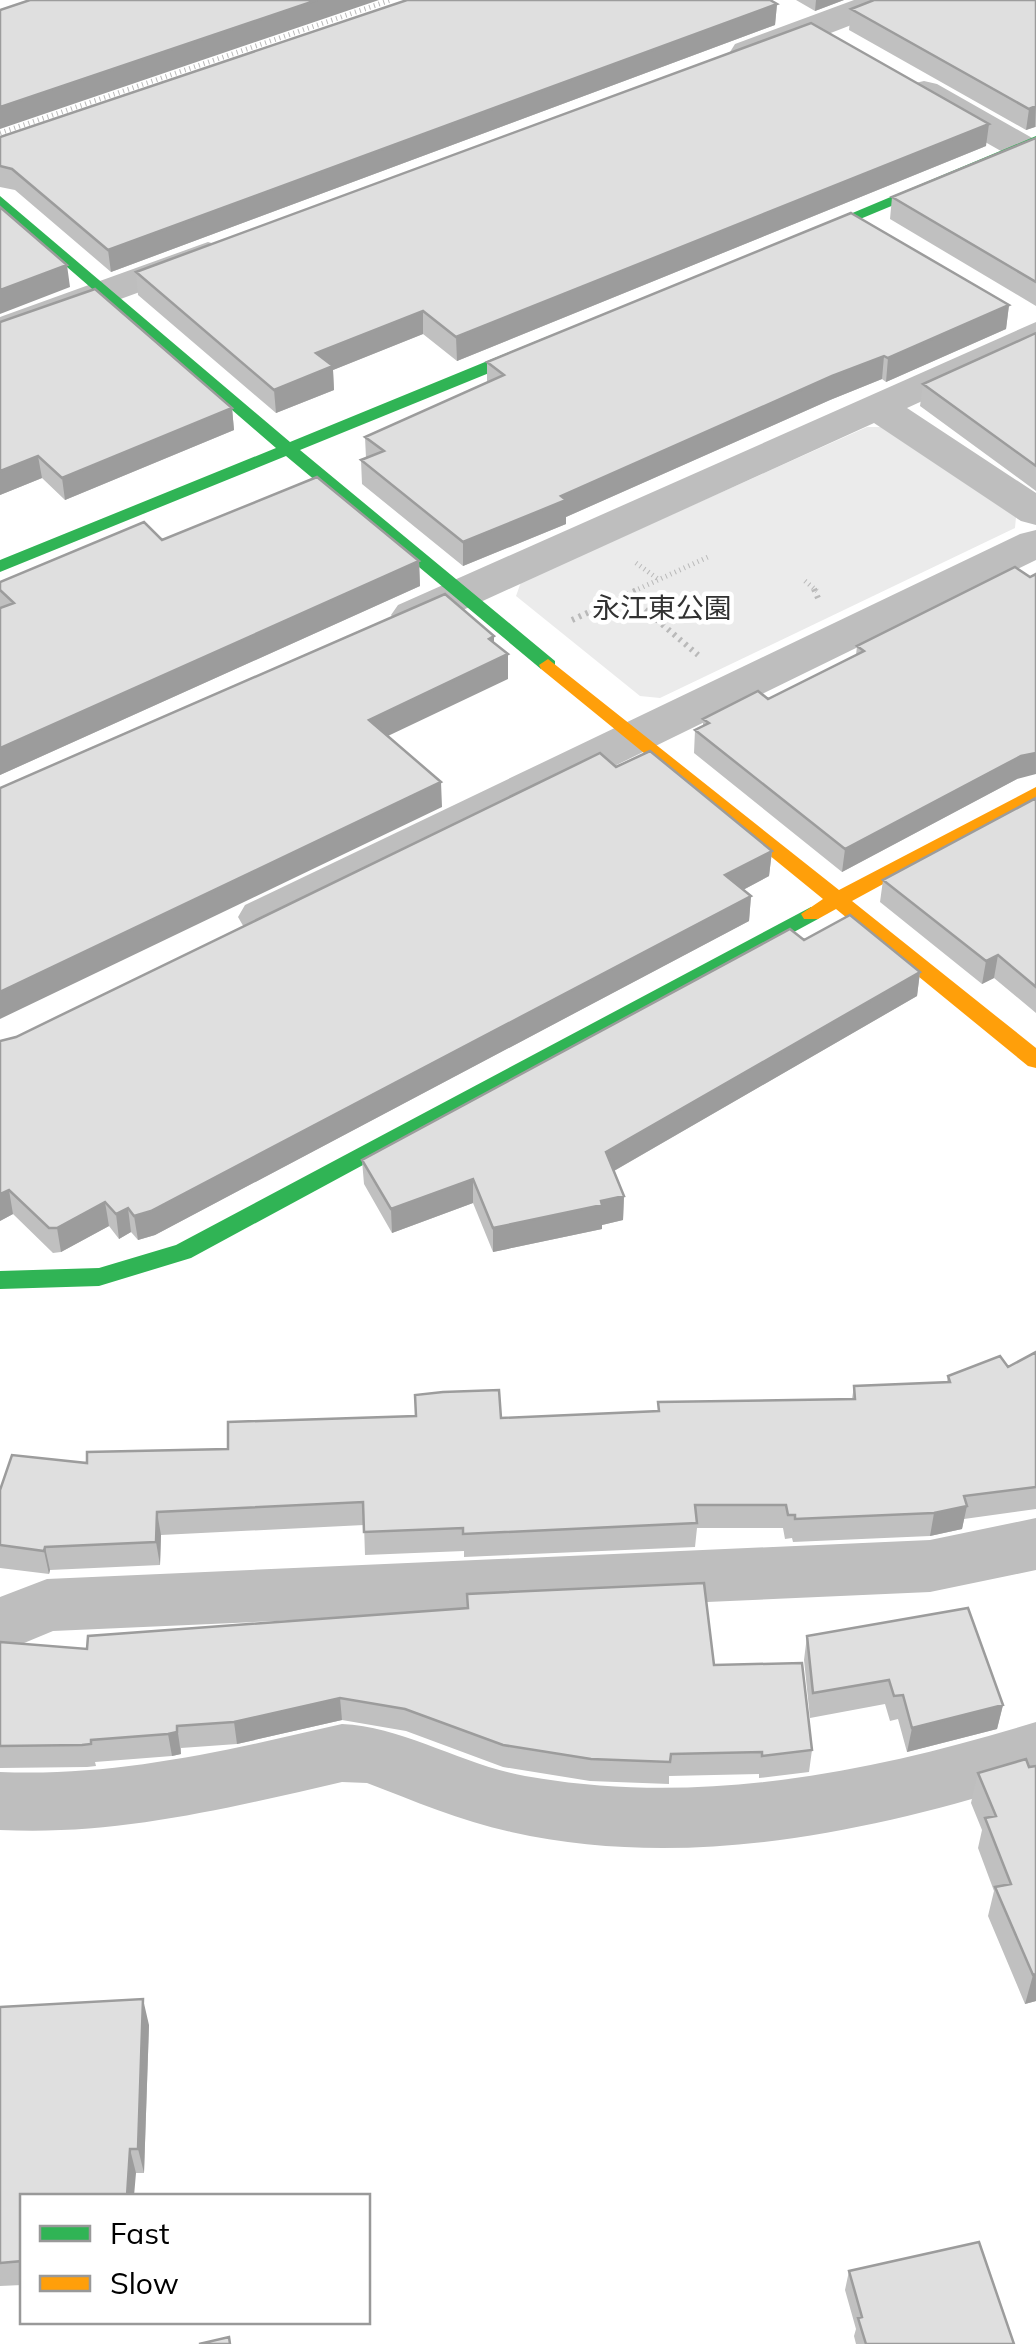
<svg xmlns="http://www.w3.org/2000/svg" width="1036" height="2344" font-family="Mulish,'Noto Sans JP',sans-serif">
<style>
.green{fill:#ebebeb}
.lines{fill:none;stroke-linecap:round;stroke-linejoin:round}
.path-far1{stroke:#b9b9b9;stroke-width:5;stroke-dasharray:1 4;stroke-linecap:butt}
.path{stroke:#b9b9b9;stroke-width:6;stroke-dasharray:2.5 5;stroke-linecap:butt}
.street{fill:#bebebe;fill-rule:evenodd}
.fast{fill:#30b455;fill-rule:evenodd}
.slow{fill:#ff9f0a;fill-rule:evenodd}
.wall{fill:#c0c0c0}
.shaded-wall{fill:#9c9c9c}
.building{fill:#dfdfdf;stroke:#9c9c9c;stroke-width:2.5}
.labels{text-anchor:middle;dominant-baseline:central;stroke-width:9;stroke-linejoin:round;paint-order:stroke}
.park-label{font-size:28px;fill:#323232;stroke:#fff}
</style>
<rect width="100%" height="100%" fill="#fff"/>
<path class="green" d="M867,427H885L1016,517L1015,528L660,698L640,696L516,596L521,582Z"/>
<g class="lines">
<path class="path-far1" d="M0,133L391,0
M636,563L658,579
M805,581L817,591
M634,591L708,557"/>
<path class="path" d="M814,589L818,598
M628,595L698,655
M572,620L639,589"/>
<path class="street" d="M854,0H903L898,7L761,60L748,63L735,60L730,52L735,44Z
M924,81L937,84L1034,139L1036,152L1021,158L1008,155L911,100L906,92L911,84Z
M208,242L222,246L228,254L222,262L0,343V317Z
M1036,322V349L907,408L1036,493V525L1021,521L874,423L430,625L414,629L398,625L391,615L398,605Z
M1036,530V560L281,929L263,934L245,929L238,917L245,905L1020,534Z
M1036,1518V1570L930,1592L53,1631L0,1653V1597L47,1579L930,1540Z
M1036,1722V1780C867,1833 687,1871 511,1832C461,1821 414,1801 367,1783L342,1782C229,1808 117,1836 0,1830V1772C117,1777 229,1750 342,1724C404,1727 463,1765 525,1776C699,1807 869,1773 1036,1722Z"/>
<path class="fast" d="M1036,136V146L795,246L781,243Z
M0,196L290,442L551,335H563V343L300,450L555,661V669H541L286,456L0,572V560L276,448L0,209Z
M811,907L818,909L821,914L818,919L191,1258L99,1286L0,1289V1271L99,1268L176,1245Z"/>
<path class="slow" d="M548,659L839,890L1036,787V801L852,901L1036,1048V1068L1028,1066L836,909L818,919H804L801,914L823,899L541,669L539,665Z"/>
</g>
<path class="wall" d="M796,0H844L815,11Z
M1036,0V127H1035L1026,130L849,30L851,9Z
M777,4L775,25L111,272L15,190L0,187V137Z
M1036,138V306L890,219L892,197Z
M986,146L457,361L423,334L333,370L334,390L276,413L138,295L136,272Z
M1009,305L1006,329L886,382L882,379L830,400L566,517V524L463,566L362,484L361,460L366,458L365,437L487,382V362Z
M0,322L232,408L234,430L65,500L42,478L0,495Z
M1036,333V491L920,406L923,384Z
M162,540L419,561L420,586L0,775V582Z
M1030,577L1017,779L842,872L694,753L695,730L703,727V719L768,699L856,655L857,646Z
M616,767L772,851L769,876L743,890L751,896L749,921L155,1235L138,1240L131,1232L119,1239L109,1226L61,1252L53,1253L13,1214L0,1221L16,1037Z
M1036,798V1013L994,978L982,984L880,902L883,880Z
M804,940L920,972L917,996L614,1171L624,1196L623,1220L602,1225V1229L493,1252L473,1203L392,1233L364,1184L362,1160Z
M1036,1352V1509L964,1519L962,1529L930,1536L793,1542L792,1538L785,1539L783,1528H697L695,1547L464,1557V1551L365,1555L364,1525L161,1535L160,1565L50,1570L49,1574L0,1568V1490L87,1463L228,1449L501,1418L658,1411V1402L852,1399L854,1386L947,1382L948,1376L1008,1367Z
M807,1636L1003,1705L997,1729L907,1752L898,1719L890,1721L885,1704L810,1718L804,1660Z
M0,1642L87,1649L714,1665L812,1750L809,1772L759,1778V1774L669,1776V1784L590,1781L503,1767L406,1731L342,1720L237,1744L181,1748V1754L172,1756L95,1762L96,1766L87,1767L0,1768Z
M1036,1766V2001L1025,2004L988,1916L994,1891L978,1848L982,1830L971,1803L978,1773Z
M0,2007L149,2025L144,2173H136L22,2196V2285L0,2286Z
M849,2271L1014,2344H856L854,2336L856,2329L845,2290Z"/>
<path class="shaded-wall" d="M317,0H379L0,129V107Z
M816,0H844L815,11Z
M777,4L775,25L111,272L108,250Z
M1036,106L1035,127L1026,130L1029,109Z
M989,124L986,146L457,361L456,337Z
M67,265L70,287L0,314V290Z
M1009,305L1006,329L886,382L888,358Z
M423,311V334L333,370L334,390L276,413L274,390L316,353Z
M884,356L882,379L830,400L566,517V524L463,566V542L561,496L832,376Z
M232,408L234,430L65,500L62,478Z
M38,456L42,478L0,495V471Z
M419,561L420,586L0,775V748Z
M494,636V661L508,654V679L371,744L369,720Z
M1036,753V774L1017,779L842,872L845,849L1021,756Z
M441,782L442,807L0,1019V992Z
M772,851L769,876L724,900L725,875Z
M751,896L749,921L155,1235L138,1240L134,1216Z
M998,955L994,978L982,984L986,961Z
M920,972L917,996L605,1176L606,1152Z
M473,1179V1203L392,1233L391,1209Z
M9,1190L13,1214L0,1221V1194Z
M624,1196L623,1220L602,1225V1229L493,1252V1228Z
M105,1202L109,1226L61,1252L57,1228Z
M128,1208L131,1232L119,1239L116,1214Z
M967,1506L962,1529L930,1536L934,1513Z
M157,1512L161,1535L160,1565L156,1542Z
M45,1547L50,1570L49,1574L44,1551Z
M340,1698L342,1720L237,1744L234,1722Z
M1003,1705L997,1729L907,1752L912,1728Z
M177,1726L181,1754L172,1756L168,1734Z
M1036,1974V2001L1025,2004L1033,1975Z
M143,1999L149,2025L144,2173L138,2149Z
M130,2149L136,2173L134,2196H127Z"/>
<path class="building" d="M30,0H317L0,107V10Z
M407,0H770L777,4L108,250L12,169L0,166V137Z
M874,0H1036V106L1029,109L851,9Z
M811,23L989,124L456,337L423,311L316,353L333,366L274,390L136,272Z
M1036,138V282L892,197Z
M0,207L67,265L0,290Z
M851,213L1009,305L888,358L884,356L832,376L561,496L566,500L463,542L361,460L384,451L365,437L504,375L487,362Z
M95,289L232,408L62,478L38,456L0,471V322Z
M1036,333V466L923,384Z
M317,477L419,561L0,748V608L14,603L0,590V582L144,522L162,540Z
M1015,567L1030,577L1036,574V753L1021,756L845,849L695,730L709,723L703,719L758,691L768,699L864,651L857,646Z
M445,594L494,636L489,639L508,654L369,720L441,782L0,992V788Z
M650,751L772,851L725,875L751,896L151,1211L134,1216L128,1208L116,1214L105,1202L57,1228H49L9,1190L0,1194V1041L16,1037L600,753L616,767Z
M1036,798V987L998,955L986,961L883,880Z
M850,915L920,972L606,1152L624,1196L601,1201L602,1205L493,1228L473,1179L391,1209L362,1160L790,929L804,940Z
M1036,1352V1487L964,1496L967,1506L934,1513L795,1519V1515H788L786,1505H695L697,1523L463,1534V1528L364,1532L363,1502L157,1512L156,1542L45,1547L44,1551L0,1545V1490L12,1455L87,1463V1452L228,1449V1422L416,1416L415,1395L443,1392L499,1390L501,1418L659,1411L658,1402L855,1399L854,1386L950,1382L948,1376L1000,1356L1008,1367Z
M704,1583L714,1665L802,1663L812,1750L762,1756V1752L671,1754L670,1762L591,1759L503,1745L405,1709L340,1698L234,1722L177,1726V1732L168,1734L91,1740V1744L82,1745L0,1746V1642L87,1649L88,1636L468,1608L467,1594Z
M968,1608L1003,1705L912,1728L903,1695L894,1696L889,1680L813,1693L807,1636Z
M1026,1759L1029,1767L1036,1766V1974L1033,1975L995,1887L1011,1884L985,1818L996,1816L978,1773Z
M143,1999L138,2149H130L127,2196H22V2261L0,2263V2007Z
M979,2242L1014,2344H866L858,2318L862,2317L849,2271Z
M229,2337L230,2344H199Z"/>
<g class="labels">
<g class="park-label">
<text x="662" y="607">永江東公園</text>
</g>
</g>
<rect x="20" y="2194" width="350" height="130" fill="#ffffff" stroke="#999999" stroke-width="2.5"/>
<rect x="40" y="2226" width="50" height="15" fill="#30b455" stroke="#999999" stroke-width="2.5"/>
<text x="110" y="2244" font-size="30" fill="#000000">Fast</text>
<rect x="40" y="2276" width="50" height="15" fill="#ff9f0a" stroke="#999999" stroke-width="2.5"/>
<text x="110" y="2294" font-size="30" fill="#000000">Slow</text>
</svg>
